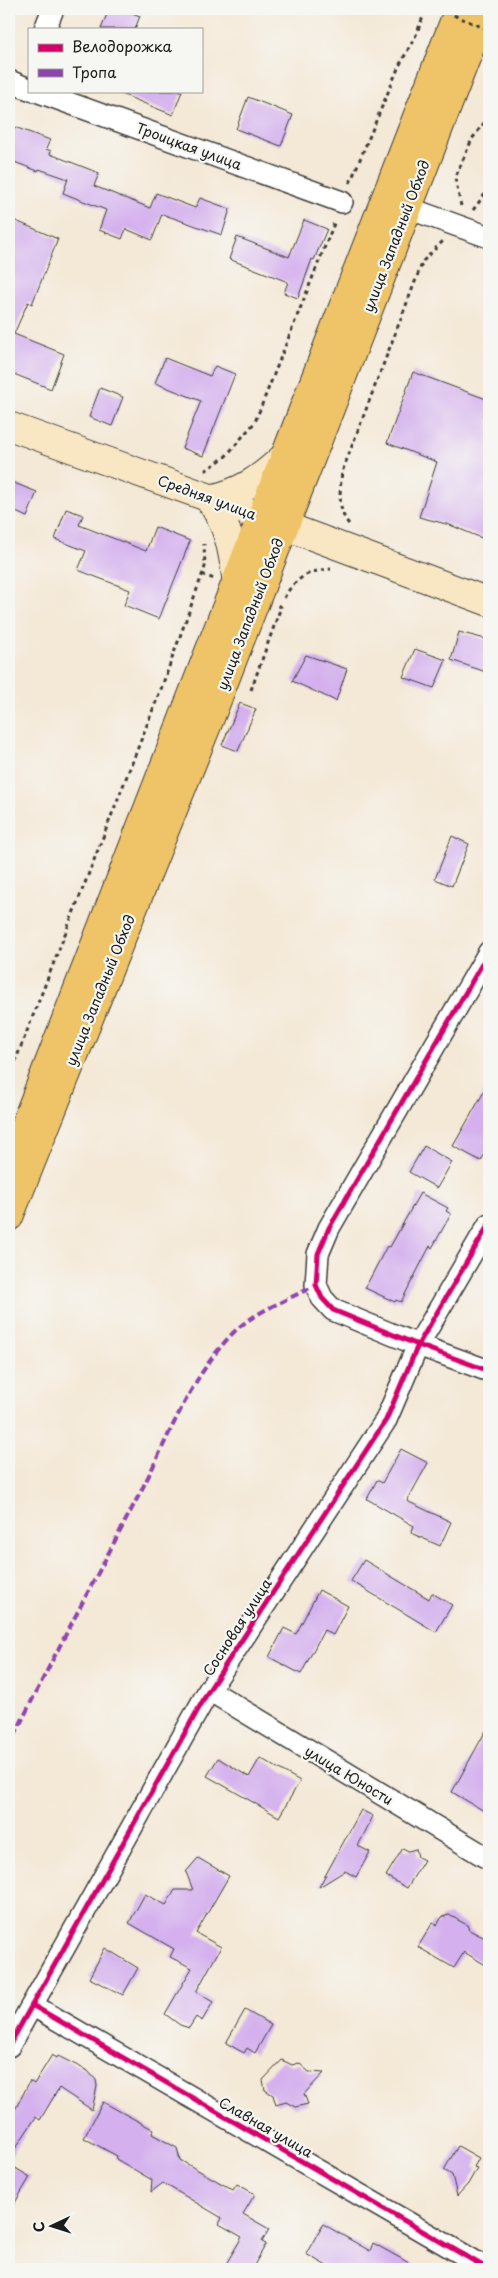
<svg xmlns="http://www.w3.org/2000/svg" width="498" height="2278" font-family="'Playpen Sans',sans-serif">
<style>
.building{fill:#d4b1ee}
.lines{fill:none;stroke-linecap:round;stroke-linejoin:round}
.street-casing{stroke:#3c3b38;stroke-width:24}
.secondary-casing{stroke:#3c3b38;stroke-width:30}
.highway-casing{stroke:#3c3b38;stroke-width:30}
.path{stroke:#3c3b38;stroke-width:3;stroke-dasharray:4 4;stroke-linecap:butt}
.street{stroke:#fff;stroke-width:21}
.secondary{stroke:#f9e7c3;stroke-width:28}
.highway{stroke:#efc469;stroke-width:28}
.path-bridge{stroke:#3c3b38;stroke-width:3;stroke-dasharray:4 4;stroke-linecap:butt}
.quiet{stroke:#8e44ad;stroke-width:4;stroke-dasharray:8 4;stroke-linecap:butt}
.cycleway-casing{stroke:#f6f6f2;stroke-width:8}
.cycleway{stroke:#d6006c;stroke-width:5}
.labels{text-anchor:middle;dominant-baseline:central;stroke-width:4.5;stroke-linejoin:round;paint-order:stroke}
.street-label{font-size:14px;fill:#1c1c1c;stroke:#f6f6f2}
</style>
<rect width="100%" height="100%" fill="#f6f6f2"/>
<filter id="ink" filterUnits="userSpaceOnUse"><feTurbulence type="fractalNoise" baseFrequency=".02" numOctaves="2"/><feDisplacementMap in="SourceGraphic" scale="10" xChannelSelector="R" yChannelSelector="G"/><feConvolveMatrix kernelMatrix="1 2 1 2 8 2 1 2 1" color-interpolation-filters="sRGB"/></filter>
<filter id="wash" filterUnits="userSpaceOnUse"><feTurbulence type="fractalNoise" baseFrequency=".0096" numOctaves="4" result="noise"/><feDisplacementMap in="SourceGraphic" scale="20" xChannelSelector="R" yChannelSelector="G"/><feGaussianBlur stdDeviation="1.12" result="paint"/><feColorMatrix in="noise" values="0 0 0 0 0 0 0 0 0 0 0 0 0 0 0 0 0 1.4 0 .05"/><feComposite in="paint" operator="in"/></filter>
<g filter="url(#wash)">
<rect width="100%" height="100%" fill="#f4e8d6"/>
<g id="blocks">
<path class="building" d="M109,9H122L140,16L135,29H101Z
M114,91H182L173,115Z
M248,97L293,115L281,146L236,129Z
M9,125L50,140L46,149L51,151L50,154L99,173L94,186L150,208L156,193L195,208L200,198L230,209L222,235L162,214L152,240L126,229L122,239L99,230L106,210L63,193L68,179L39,169L38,171L9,160Z
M9,218L58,239L32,304L28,302L14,334L64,354L51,389L9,372Z
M304,220L327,229L314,260L312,259L298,298L284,293L288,282L229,259L237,237L289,257Z
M165,358L210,376L215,366L235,374L203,456L182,448L201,401L155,383Z
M413,372L489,400V541L450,525L419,517L437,462L387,443Z
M100,388L123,397L112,426L89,417Z
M9,481L37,492L27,517L9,509Z
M66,509L83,515L79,525L146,551L155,527L190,541L159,619L124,605L130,590L78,570L86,551L55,539Z
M459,632L489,640V673L451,660Z
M415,649L446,660L434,688L403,677Z
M306,655L347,669L336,701L292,681Z
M240,703L256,709L238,751L222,745Z
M452,836L469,844L452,886L435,879Z
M489,1083V1146L481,1161L453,1146Z
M424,1146L452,1162L437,1188L409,1172Z
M420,1193L448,1208L446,1211L451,1214L432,1248L430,1246L401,1302L396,1300L395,1302L365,1288L387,1246L390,1247Z
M401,1449L428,1463L407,1501L451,1522L440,1546L411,1533L414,1526L367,1499L377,1480L382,1483Z
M364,1560L429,1599L432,1593L452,1605L436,1632L351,1581Z
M319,1590L348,1606L333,1635L324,1630L301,1674L269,1657L284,1628L296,1634Z
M489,1725V1814L452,1792Z
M218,1758L249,1777L260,1758L300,1781L279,1817L207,1776Z
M361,1810L373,1816L358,1846L370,1852L356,1877L345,1871L319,1887Z
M403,1848L408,1851L416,1849L418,1857L424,1860L407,1888L386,1876Z
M198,1858L229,1876L196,1933L221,1947L196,1992L213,2002L202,2021L196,2017L189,2028L180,2025L165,2014L192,1968L170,1957L174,1949L129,1923L145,1894L166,1905L175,1890H193L186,1872Z
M449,1915L467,1925L469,1930L489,1940V1967L464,1952L454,1968L418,1947L433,1922L437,1925L442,1917Z
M105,1948L138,1968L123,1995L89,1978Z
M245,2010L271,2025L255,2053L247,2048L244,2053L226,2043Z
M52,2055L57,2058L58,2056L88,2071L96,2080L97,2086L92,2110L59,2088L40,2120L36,2117L9,2158V2121L30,2081L34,2084Z
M282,2060L292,2065L299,2063L309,2072L324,2073L304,2094L308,2104L295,2107L286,2102L276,2105L273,2095L265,2090L263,2080Z
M103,2102L154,2130L152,2134L177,2148L180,2160L233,2190L237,2184L255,2194L243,2214L269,2229L262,2242L266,2244L252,2269H223L242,2237L219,2224L222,2218L163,2183L151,2192L152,2180L116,2159L117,2156L84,2138Z
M458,2146L479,2158L474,2167L477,2168L468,2184L457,2196L452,2175L444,2170Z
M9,2164L30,2177L9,2213Z
M323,2224L370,2251L373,2243L420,2269H332L306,2254Z"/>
</g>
</g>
<g filter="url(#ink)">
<use href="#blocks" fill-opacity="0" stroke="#3c3b38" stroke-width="1"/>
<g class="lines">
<defs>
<path id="street" d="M45,29L53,9
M9,81L29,89
M36,91L342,202
M408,208L489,237
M489,952L329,1228L318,1254L316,1285L322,1298L333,1310L418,1345L489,1371
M209,1690L489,1859
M32,2005L488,2269
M9,2046L209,1690L386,1420L418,1345L489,1224"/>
<path id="secondary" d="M9,426L263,517
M209,499C229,525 233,552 237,584
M209,499C241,493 262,478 286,455
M285,526L489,602"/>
<path id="highway" d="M9,1166L459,9
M9,1217L212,713L485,9"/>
</defs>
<use href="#street" class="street-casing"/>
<use href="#secondary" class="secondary-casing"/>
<use href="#highway" class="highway-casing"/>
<path class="path" d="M350,183L399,66L416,35L426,9
M461,206L455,178L472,139L487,119L489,120
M473,210L489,189
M205,471L226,456L255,422L335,221
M349,524C337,511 340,488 342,472L423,261L443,241
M202,574L214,579
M284,598C294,579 309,570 331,569
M251,690L281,607L277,605
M9,1077L161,689L205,567L204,544"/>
<use href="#street" class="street"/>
<use href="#secondary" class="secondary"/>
<use href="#highway" class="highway"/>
<path class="path-bridge" d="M439,9L489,30"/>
<path class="quiet" d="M9,1747C51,1660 97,1576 141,1491C169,1437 190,1377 234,1332C255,1311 290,1299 316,1285"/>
<defs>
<path id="cycleway" d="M489,952L329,1228L318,1254L316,1285L322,1298L333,1310L418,1345L489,1371
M32,2005L488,2269
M9,2046L209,1690L386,1420L418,1345L489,1224"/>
</defs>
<use href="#cycleway" class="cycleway-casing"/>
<use href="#cycleway" class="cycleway"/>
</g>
</g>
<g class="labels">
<g class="street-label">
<text transform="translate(189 146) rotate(20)">Троицкая улица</text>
<text transform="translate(396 236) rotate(-69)">улица Западный Обход</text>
<text transform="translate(207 497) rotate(20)">Средняя улица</text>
<text transform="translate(250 614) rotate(-69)">улица Западный Обход</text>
<text transform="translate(100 990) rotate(-68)">улица Западный Обход</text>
<text transform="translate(237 1627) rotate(-57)">Сосновая улица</text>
<text transform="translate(349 1775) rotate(31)">улица Юности</text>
<text transform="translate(266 2127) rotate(30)">Славная улица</text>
</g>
</g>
<rect width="498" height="2278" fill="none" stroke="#f6f6f2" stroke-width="30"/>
<rect x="28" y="28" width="175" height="65" fill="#f6f6f2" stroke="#9f9f9c"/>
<rect x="38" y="44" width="25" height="8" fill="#d6006c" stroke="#9f9f9c"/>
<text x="72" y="52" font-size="15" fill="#1c1c1c">Велодорожка</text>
<rect x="38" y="69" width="25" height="8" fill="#8e44ad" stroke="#9f9f9c"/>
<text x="72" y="78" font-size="15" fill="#1c1c1c">Тропа</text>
<g transform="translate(52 2226) rotate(266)" stroke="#f6f6f2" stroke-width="4" paint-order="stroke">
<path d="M0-4L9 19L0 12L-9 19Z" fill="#1c1c1c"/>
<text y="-8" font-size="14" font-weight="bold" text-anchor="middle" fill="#1c1c1c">С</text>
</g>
</svg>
